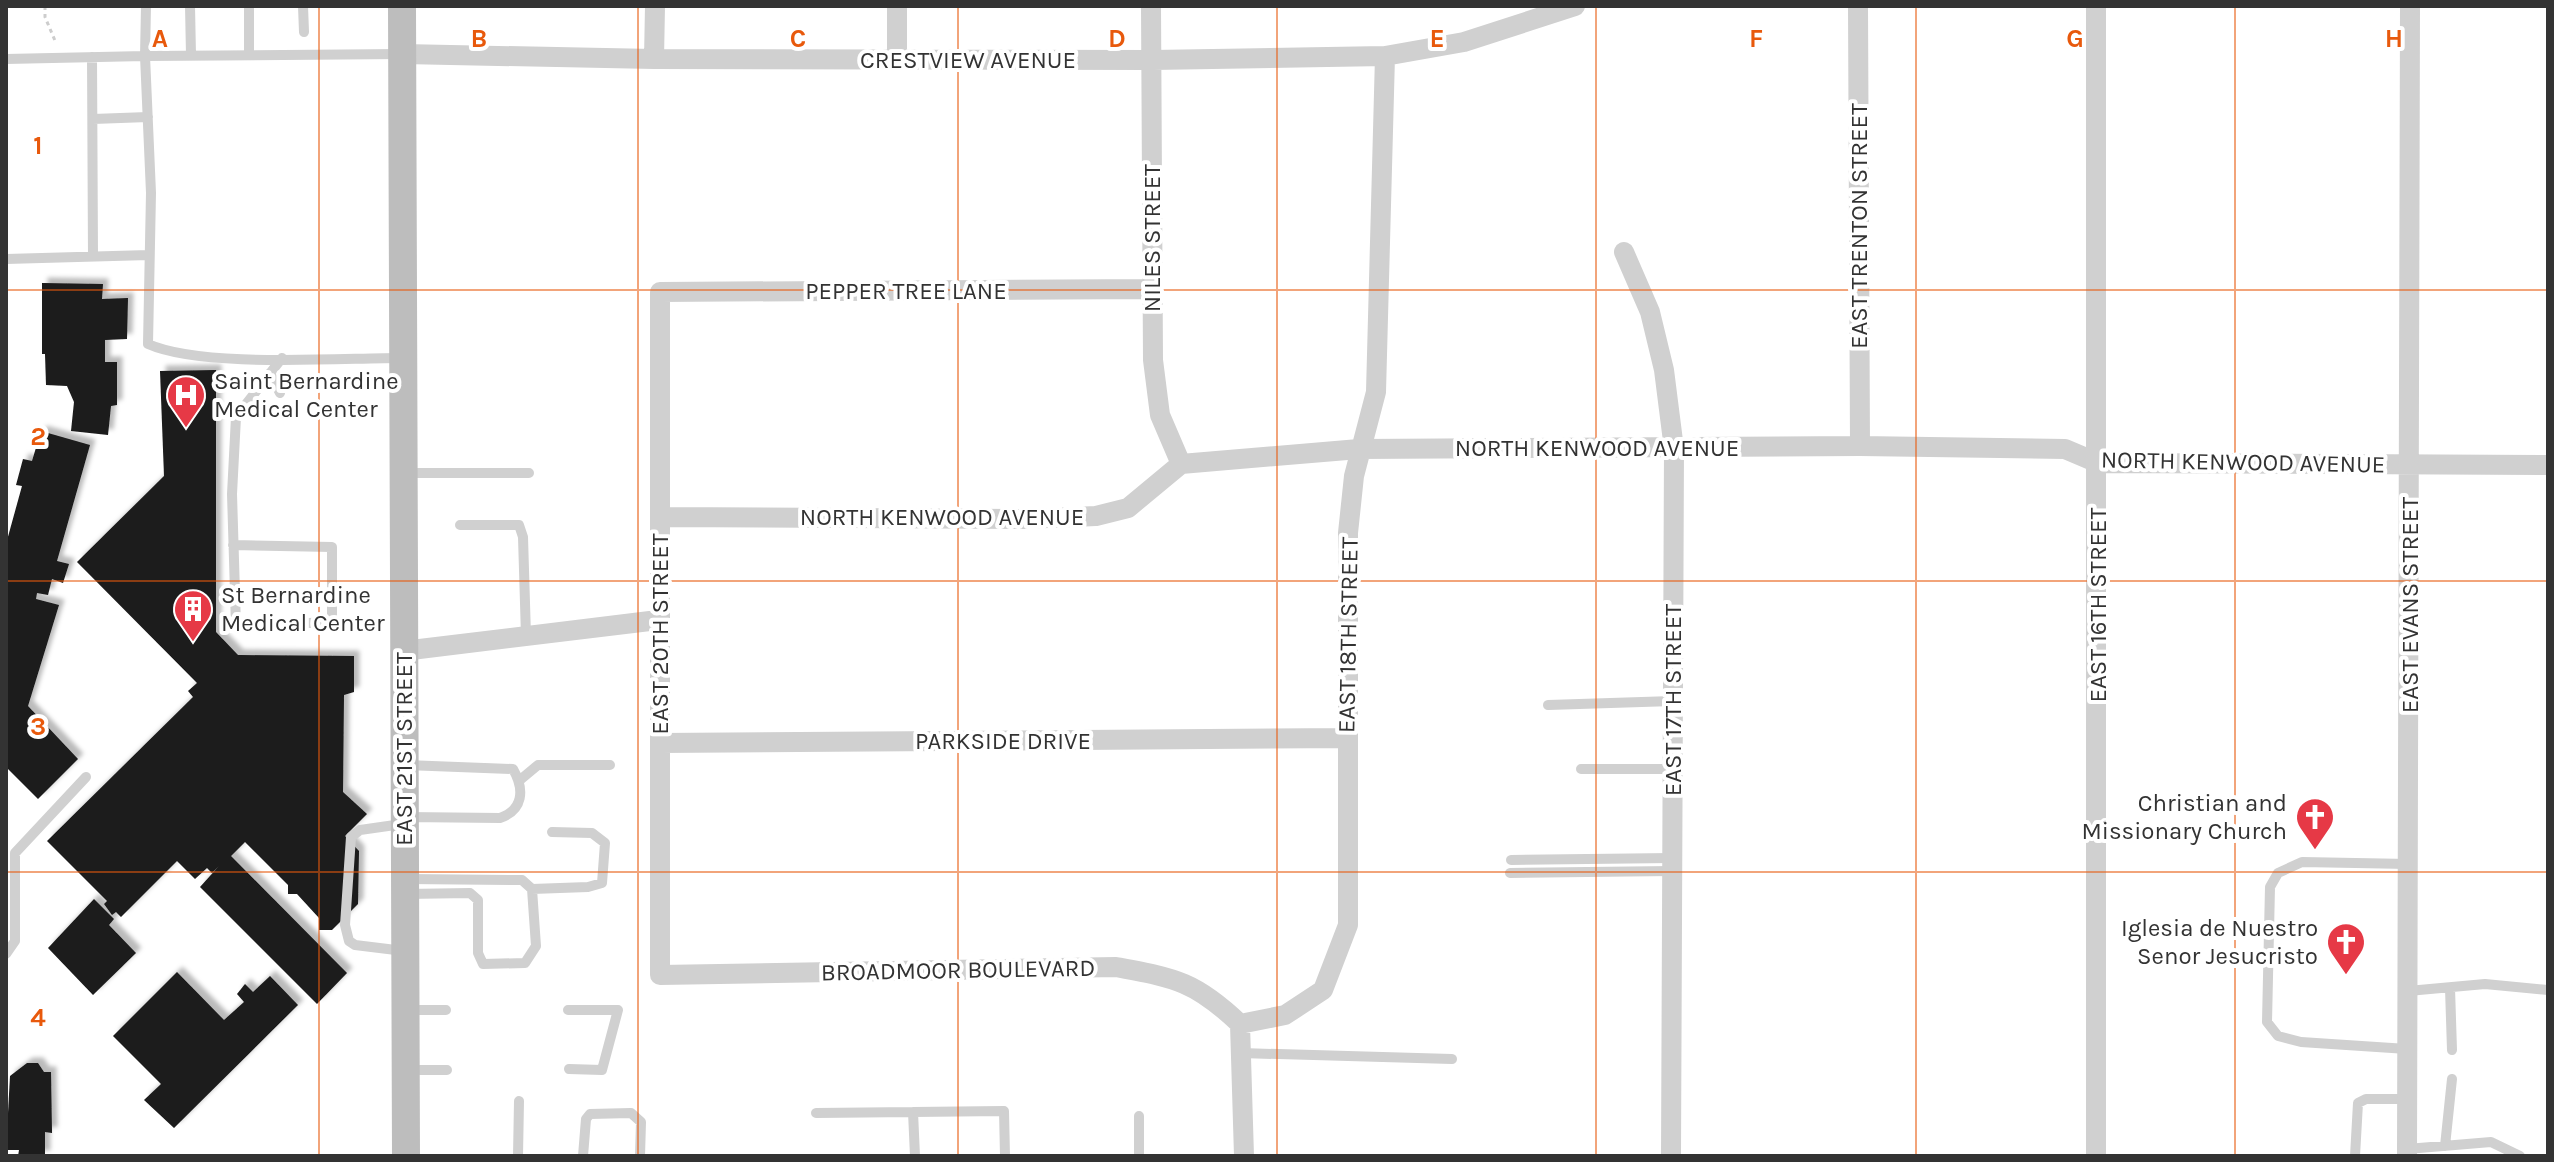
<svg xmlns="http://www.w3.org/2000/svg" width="2554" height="1162" font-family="Karla,sans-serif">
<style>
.building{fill:#1a1a1a;filter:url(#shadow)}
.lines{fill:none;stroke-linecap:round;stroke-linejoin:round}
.path{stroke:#cdcdcd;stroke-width:3;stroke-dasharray:4 4;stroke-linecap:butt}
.lane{stroke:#d0d0d0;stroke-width:10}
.street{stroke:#d0d0d0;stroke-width:20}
.secondary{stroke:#bdbdbd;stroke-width:28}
.grid{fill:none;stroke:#e8590c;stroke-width:2;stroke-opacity:0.55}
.labels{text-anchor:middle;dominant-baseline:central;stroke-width:8;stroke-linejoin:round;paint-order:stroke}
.street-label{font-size:24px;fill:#333;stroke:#fff}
.poi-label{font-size:24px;fill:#333;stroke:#fff;text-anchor:start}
.grid-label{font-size:26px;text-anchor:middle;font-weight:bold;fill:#e8590c;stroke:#fff;stroke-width:8;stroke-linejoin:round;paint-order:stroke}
</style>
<defs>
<filter id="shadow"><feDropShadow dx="5.5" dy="-5.5" stdDeviation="2" flood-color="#0004"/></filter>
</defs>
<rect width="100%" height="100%" fill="#fff"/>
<path class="building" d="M42,283L103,284L102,299L128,298L127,339L105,340V362H117V405L111,406L108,435L71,431L74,402L67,386L46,385L45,354H42Z
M216,370V632L238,655L354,656V692L344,695L343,792L367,814L345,836L359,851L358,904L332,930H319V918L297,894H288V885L245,842L231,856L347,973L317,1004L200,887L219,866L212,873L207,868L195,879L177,861L121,917L116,912L112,915L104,904L107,901L47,841L193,697L188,691L197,683L77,562L164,476L160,371Z
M41,431L90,445L57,561L69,564L63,583L52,579L48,595L37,593L36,599L59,605L28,706L78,759L38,799L6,767V544L22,486L16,485L23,459L32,461Z
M94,899L114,919L109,925L136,953L93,995L48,948Z
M177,972L224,1020L244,1002L237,994L245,984L253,992L270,976L298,1005L174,1128L144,1100L161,1084L113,1036Z
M27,1063H38L44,1072H51L52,1133L45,1132V1156H18L19,1150H6L10,1076Z"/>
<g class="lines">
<path class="path" d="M45,6V17L56,43"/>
<path class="lane" d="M146,6L145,56L401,54
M190,6L191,55
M249,6V55
M303,6L304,32
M92,57L93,256
M6,59L145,56L151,193L148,344C202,368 338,358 402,358
M93,119L148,117
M6,259L149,255
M270,373L280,393
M405,473H529
M460,525H519L523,537L526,636
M233,545L332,547V622L236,626L232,494L236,417L282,358
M1548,705L1673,701
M1581,769H1673
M520,780L538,765H610
M406,817L500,818C523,810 525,790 513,769L406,765
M402,824L360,830L351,837L345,925L349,941L355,945L404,951
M1511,860L1672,858
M1510,873L1672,871
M532,889L588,887L602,883L605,843L592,833L552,832
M406,894L470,893L478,900V953L483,964L525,963L536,946L532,889L522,880L407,879
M6,954L15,941V853L86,777
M2450,988L2452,1050
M2408,991L2485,984L2548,990
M408,1010H446
M568,1010H618L602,1070L569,1069
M2407,1049L2301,1042L2278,1036L2267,1022L2270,887L2278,873L2302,862L2409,864
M1241,1053L1452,1059
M408,1070H447
M913,1112L1004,1111L1005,1156
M816,1113L913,1112L915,1156
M1139,1116V1156
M2445,1146L2452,1079
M2407,1149L2491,1142L2520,1156
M518,1156L519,1101
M583,1156L586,1119L590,1114L631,1113L641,1122L640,1156
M2355,1156L2358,1103L2366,1099H2407"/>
<path class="street" d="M897,6V59
M1151,6L1153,360L1160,415L1181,464
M1858,6L1860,446
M403,54L654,59L1153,60L1385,56L1464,42L1575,6
M654,59L655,6
M1624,252L1650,312L1664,370L1674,449L1671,1156
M1151,289L660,292V975L1116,967C1175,978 1195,981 1240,1024
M661,517L1025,519L1096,516L1128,508L1181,464L1359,449L1860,446L2065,449L2098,463L2548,465
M403,651L658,620
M660,743L1347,738
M1244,1156L1240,1024L1285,1015L1323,990L1348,925V533L1354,476L1376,392L1385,56
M2096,1156V6
M2407,1156L2410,6"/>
<path class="secondary" d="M402,6L406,1156"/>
</g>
<path class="grid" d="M319,6V1156M638,6V1156M958,6V1156M1277,6V1156M1596,6V1156M1916,6V1156M2235,6V1156M6,290H2548M6,581H2548M6,872H2548"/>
<defs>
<symbol id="hospital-pin" viewBox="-11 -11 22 30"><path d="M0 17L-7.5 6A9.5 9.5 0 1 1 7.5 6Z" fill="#e63946" stroke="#fff"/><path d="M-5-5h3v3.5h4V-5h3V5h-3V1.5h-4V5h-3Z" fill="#fff"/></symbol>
<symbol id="building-pin" viewBox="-11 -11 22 30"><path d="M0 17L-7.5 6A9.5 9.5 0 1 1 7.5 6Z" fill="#e63946" stroke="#fff"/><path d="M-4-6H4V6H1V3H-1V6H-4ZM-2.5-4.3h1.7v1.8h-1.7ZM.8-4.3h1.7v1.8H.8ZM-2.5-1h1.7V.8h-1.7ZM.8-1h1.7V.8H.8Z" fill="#fff"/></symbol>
<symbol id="church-pin" viewBox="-11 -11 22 30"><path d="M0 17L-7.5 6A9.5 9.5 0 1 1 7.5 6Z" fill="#e63946" stroke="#fff"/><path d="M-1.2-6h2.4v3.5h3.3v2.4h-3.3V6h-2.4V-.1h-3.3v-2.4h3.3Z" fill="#fff"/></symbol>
</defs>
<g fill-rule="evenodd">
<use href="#hospital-pin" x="164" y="373" width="44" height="60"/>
<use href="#building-pin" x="171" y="587" width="44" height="60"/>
<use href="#church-pin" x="2293" y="795" width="44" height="60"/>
<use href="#church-pin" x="2324" y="920" width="44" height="60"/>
</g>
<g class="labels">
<g class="street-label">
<text x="968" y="60">CRESTVIEW AVENUE</text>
<text transform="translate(1859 226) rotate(-90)">EAST TRENTON STREET</text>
<text transform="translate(1152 238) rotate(-90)">NILES STREET</text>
<text x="906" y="291">PEPPER TREE LANE</text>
<text x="1597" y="448">NORTH KENWOOD AVENUE</text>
<text transform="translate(2243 462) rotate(1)">NORTH KENWOOD AVENUE</text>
<text x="942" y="517">NORTH KENWOOD AVENUE</text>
<text transform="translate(2098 605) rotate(-90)">EAST 16TH STREET</text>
<text transform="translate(2410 605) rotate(-90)">EAST EVANS STREET</text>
<text transform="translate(660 634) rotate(-90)">EAST 20TH STREET</text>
<text transform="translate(1348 635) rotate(-89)">EAST 18TH STREET</text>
<text transform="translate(1673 700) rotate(-90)">EAST 17TH STREET</text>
<text x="1003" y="741">PARKSIDE DRIVE</text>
<text transform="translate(404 749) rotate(-90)">EAST 21ST STREET</text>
<text transform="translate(958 970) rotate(-1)">BROADMOOR BOULEVARD</text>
</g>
<g class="poi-label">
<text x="214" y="381">Saint Bernardine<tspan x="214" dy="28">Medical Center</tspan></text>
<text x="221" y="595">St Bernardine<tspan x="221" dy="28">Medical Center</tspan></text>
<text x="2287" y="803" text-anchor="end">Christian and<tspan x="2287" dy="28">Missionary Church</tspan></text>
<text x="2318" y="928" text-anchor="end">Iglesia de Nuestro<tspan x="2318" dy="28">Senor Jesucristo</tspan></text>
</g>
</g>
<g class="grid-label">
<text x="160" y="47">A</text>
<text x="479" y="47">B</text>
<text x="798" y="47">C</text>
<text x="1117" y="47">D</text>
<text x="1437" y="47">E</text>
<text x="1756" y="47">F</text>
<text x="2075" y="47">G</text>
<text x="2394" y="47">H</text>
<text x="38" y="154">1</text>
<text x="38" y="445">2</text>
<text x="38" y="735">3</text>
<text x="38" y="1026">4</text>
</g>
<rect width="2554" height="1162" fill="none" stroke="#333333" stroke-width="16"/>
</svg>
